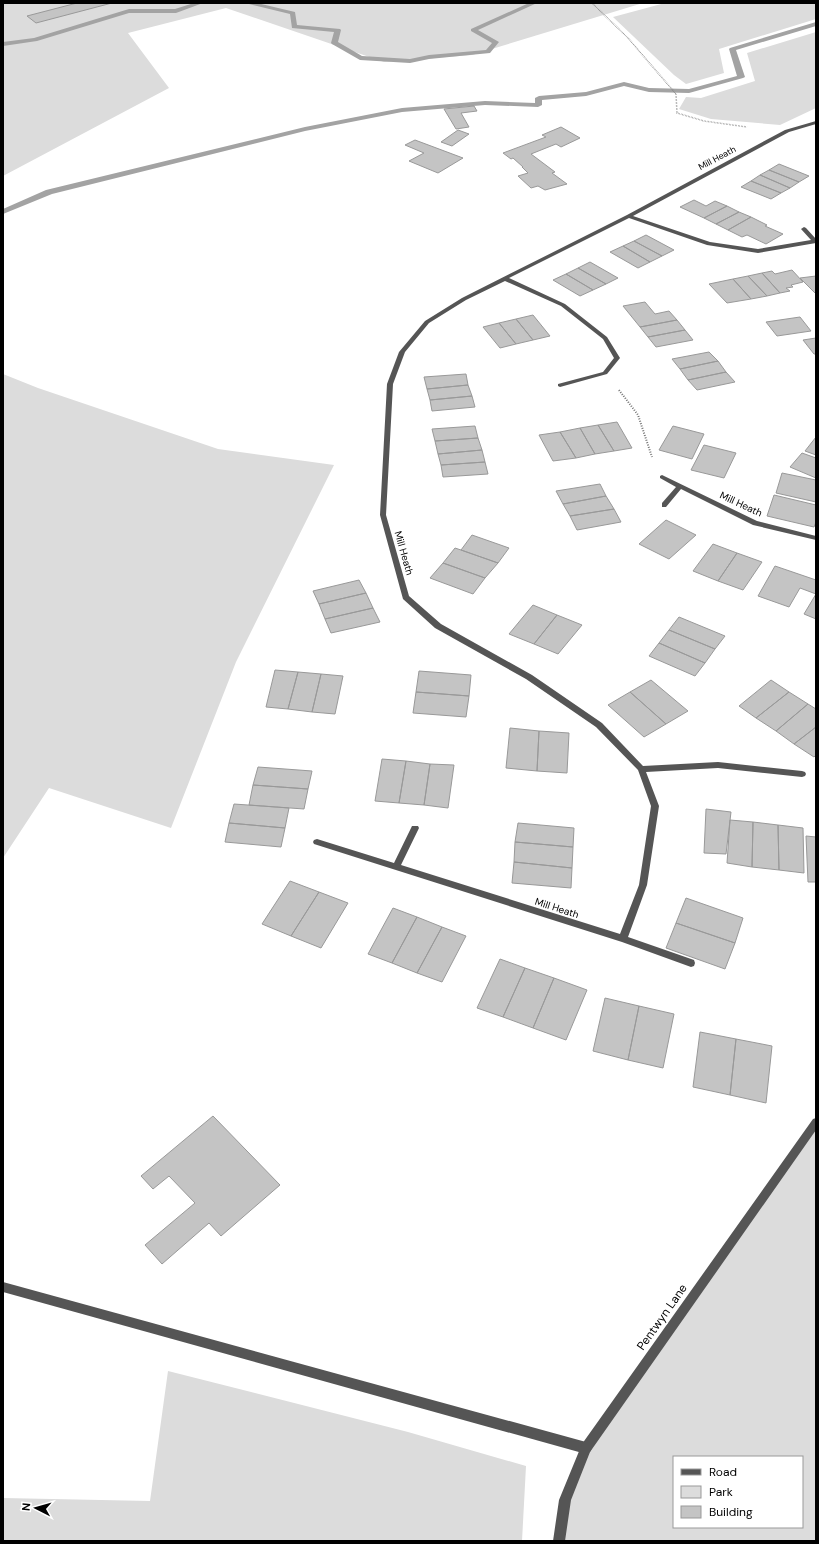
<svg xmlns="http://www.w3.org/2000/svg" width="819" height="1544" font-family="'DM Sans',sans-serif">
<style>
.green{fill:#dcdcdc;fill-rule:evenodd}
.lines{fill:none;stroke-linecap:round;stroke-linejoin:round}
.stream{fill:#a3a3a3;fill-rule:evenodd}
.building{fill:#c4c4c4;stroke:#999}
.path-far1{stroke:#777;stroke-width:1.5;stroke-dasharray:0.5 1;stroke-linecap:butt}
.path{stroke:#777;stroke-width:2;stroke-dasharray:1 1.5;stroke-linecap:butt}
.service{fill:#555;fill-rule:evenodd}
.minor{fill:#555;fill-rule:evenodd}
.labels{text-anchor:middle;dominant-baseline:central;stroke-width:3;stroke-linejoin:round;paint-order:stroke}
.far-street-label{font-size:9px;fill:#000;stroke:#fff}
.street-label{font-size:10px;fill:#000;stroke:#fff}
.near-street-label{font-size:12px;fill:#000;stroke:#fff}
</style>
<rect width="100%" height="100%" fill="#fff"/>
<path class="green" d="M3,3H643L472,55L384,62L226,8L128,33L169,88L3,176Z
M665,3H816V19L719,49L724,73L686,84L674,75L613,17Z
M816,32V108L780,125L711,119L679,109L686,97L701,98L755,81L747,53Z
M3,374L38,388L218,449L334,465L236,662L171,828L49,788L3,858Z
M816,1122V1541H559L580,1462ZM674,1457H802V1527H674Z
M168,1371L408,1432L526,1466L522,1541H3V1498L150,1501Z"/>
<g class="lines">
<path class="stream" d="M194,3H203L176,13H129L37,41L3,46V42L34,38L129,9H175Z
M245,3H257L295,12L297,25L340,29L341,30L338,42L362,56L410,59L429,55L486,50L492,43L471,31V29L529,3H537L478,30L499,42L490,53L429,59L410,63L360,60L332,44L331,43L334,32L292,28L290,14Z
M816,22V26L736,50L745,77L743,78L689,93L649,92L624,86L586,96L542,100V105L538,107L485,105L402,112L305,131L52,194L3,214V209L46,190L305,127L402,108L485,101L535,103V98L539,96L586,92L624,82L649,88L689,89L737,76L729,49L730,48Z"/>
</g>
<path class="building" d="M77,3H112L36,23L27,16Z
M474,106L477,111L461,113L469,127L456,129L444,109Z
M561,127L580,138L561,147L556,144L531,154L555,172L552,173L567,184L545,190L538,186L531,188L518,176L528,173L522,167H523L513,158L511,159L503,153L546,137L542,135Z
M458,130L469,134L452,146L441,142Z
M415,140L463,158L438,173L409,161L424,153L405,145Z
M779,164L809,176L799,182L769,170Z
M769,170L799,182L790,188L760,175Z
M760,175L790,188L781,193L751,181Z
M751,181L781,193L771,199L741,187Z
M694,200L706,206L715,201L727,206L704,218L680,207Z
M727,206L739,212L716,224L704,218Z
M739,212L751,217L728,230L716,224Z
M751,217L767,225L765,226L783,234L766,244L747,235L742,237L728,230Z
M646,235L674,250L662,256L634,241Z
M634,241L662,256L650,262L623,246Z
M623,246L650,262L638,268L610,252Z
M590,262L618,278L606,284L578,268Z
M578,268L606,284L593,290L566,274Z
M792,270L803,282L791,285L793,287L786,288L790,291L780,293L762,273L772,271L775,274Z
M762,273L780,293L767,296L748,276Z
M566,274L593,290L580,296L553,280Z
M748,276L767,296L751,299L733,279Z
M816,276V294L800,278Z
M733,279L751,299L727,303L709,284Z
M645,302L655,314L669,311L677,320L640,327L623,306Z
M533,315L550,336L533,340L516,319Z
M800,317L811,331L777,336L766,322Z
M516,319L533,340L516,344L499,323Z
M677,320L685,330L648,337L640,327Z
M499,323L516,344L500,348L483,327Z
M685,330L693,340L656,347L648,337Z
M816,338V354H814L803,340Z
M709,352L718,361L680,369L672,359Z
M718,361L726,372L688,380L680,369Z
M726,372L735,382L697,390L688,380Z
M466,374L468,385L427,389L424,377Z
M468,385L472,396L430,400L427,389Z
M472,396L475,407L432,411L430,400Z
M617,422L632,448L614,451L598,425Z
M598,425L614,451L595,454L580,428Z
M475,426L478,438L435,441L432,429Z
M673,426L704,434L692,459L659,450Z
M580,428L595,454L576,458L560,432Z
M560,432L576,458L553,461L539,435Z
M816,437V455L805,451Z
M478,438L482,450L438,454L435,441Z
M704,445L736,453L724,478L691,470Z
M482,450L485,462L441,465L438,454Z
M802,453L816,458V478L790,467Z
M485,462L488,474L443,477L441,465Z
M782,473L816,480V502L776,493Z
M600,484L606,496L563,504L556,491Z
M774,495L816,505V522L814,527L767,516Z
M606,496L614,509L570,516L563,504Z
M614,509L621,522L577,530L570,516Z
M666,520L696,535L669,559L639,544Z
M472,535L509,548L498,563L461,550Z
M713,544L737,553L718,581L693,571Z
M455,548L461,550L498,563L485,578L443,563Z
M737,553L762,562L743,590L718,581Z
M443,563L485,578L473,594L430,578Z
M775,566L816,580V594L800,588L789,607L758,596Z
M359,580L366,593L319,604L313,591Z
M366,593L373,608L325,619L319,604Z
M816,594V619L804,614Z
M533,605L557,615L534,644L509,634Z
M373,608L380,622L331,633L325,619Z
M557,615L582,625L558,654L534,644Z
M679,617L725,636L715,649L669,630Z
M669,630L715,649L705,663L659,643Z
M659,643L705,663L695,676L649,656Z
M275,670L298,672L288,709L266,707Z
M419,671L471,675L469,696L416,692Z
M298,672L321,674L312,712L288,709Z
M321,674L343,676L335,714L312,712Z
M651,680L688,711L666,724L630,692Z
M771,680L789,692L756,718L739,706Z
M416,692L469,696L466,717L413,713Z
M630,692L666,724L644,737L608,705Z
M789,692L808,704L776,731L756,718Z
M808,704L816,709V727L794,744L776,731Z
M816,727V755L814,757L794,744Z
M510,728L539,731L537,771L506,768Z
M539,731L569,733L567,773L537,771Z
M382,759L406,761L399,803L375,801Z
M406,761L430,764L424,805L399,803Z
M430,764L454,765L448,808L424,805Z
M258,767L312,771L308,789L253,785Z
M253,785L308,789L304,809L249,805Z
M234,804L289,808L285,828L229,823Z
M706,809L731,812L726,854L704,853Z
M730,820L753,822L752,867L727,863Z
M753,822L778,825L779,870L752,867Z
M229,823L285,828L281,847L225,842Z
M518,823L574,828L573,847L515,842Z
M778,825L803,828L804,873L779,870Z
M806,836L816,837V882H808Z
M515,842L573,847L572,868L514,862Z
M514,862L572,868L571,888L512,883Z
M290,881L319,892L291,936L262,924Z
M319,892L348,903L321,948L291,936Z
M686,898L743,918L735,943L676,923Z
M393,908L417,917L392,963L368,954Z
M417,917L442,927L417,973L392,963Z
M676,923L735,943L725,969L666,948Z
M442,927L466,936L442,982L417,973Z
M500,959L525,968L503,1017L477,1008Z
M525,968L554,978L533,1028L503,1017Z
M554,978L587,990L566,1040L533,1028Z
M605,998L639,1006L628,1060L593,1051Z
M639,1006L674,1014L663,1068L628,1060Z
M700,1032L736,1039L730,1095L693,1087Z
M736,1039L772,1046L766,1103L730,1095Z
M213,1116L280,1185L221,1236L209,1223L162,1264L145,1245L195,1203L169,1176L153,1189L141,1176Z"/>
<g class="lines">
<path class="path-far1" d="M592,3L628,38L676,94L677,113L704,121L747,127"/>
<path class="path" d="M619,390L638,415L652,457"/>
<path class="service" d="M3,1282L586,1442L590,1444L592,1448L590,1452L586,1454L3,1292Z"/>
<path class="minor" d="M816,121V124L789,132L633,216L710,242L758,249L811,240L801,229L804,227L806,228L816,239V243L758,253L707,245L629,218L509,278L565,304L607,337L620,358L607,374L560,387L558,386V384L603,372L614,358L603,339L561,306L505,281L466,300L429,323L405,352L393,384L386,515L409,596L441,624L532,675L602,723L643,766L718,762L802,771L805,772L806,774L805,776L802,777L718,768L646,772L659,806L647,885L628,937L694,960L695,963L694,966L691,967L622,942L314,844L313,842L314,840L317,839L394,863L412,826H418L419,828L401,865L620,934L639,885L651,806L638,770L596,727L526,679L435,628L403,599L380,515L387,384L399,352L425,321L462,298L627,215L785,130Z
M662,475L757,521L816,536V540L753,525L681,489L666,507H662V503L676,487L660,478V476Z
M816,1118V1130L590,1452L571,1500L565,1541H553L559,1500L582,1444L813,1119Z"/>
</g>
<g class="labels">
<g class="far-street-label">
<text transform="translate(717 158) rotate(-28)">Mill Heath</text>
</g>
<g class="street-label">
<text transform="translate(741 504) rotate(25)">Mill Heath</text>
<text transform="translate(404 553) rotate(74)">Mill Heath</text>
<text transform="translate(557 908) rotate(18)">Mill Heath</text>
</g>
<g class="near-street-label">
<text transform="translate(662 1317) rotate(-55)">Pentwyn Lane</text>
</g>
</g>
<rect width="819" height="1544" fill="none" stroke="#000000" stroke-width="8"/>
<rect x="673" y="1456" width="130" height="72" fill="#ffffff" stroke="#999999"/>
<rect x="681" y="1469" width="20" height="6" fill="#555555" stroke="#999999"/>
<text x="709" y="1476" font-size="12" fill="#000000">Road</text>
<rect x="681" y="1486" width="20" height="12" fill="#dcdcdc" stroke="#999999"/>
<text x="709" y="1496" font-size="12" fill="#000000">Park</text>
<rect x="681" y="1506" width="20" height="12" fill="#c4c4c4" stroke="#999999"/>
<text x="709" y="1516" font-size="12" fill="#000000">Building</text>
<g transform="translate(36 1508) rotate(276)" stroke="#ffffff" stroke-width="3" paint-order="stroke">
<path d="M0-3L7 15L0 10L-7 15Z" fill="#000000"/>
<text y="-6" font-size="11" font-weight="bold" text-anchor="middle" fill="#000000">N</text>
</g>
</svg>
